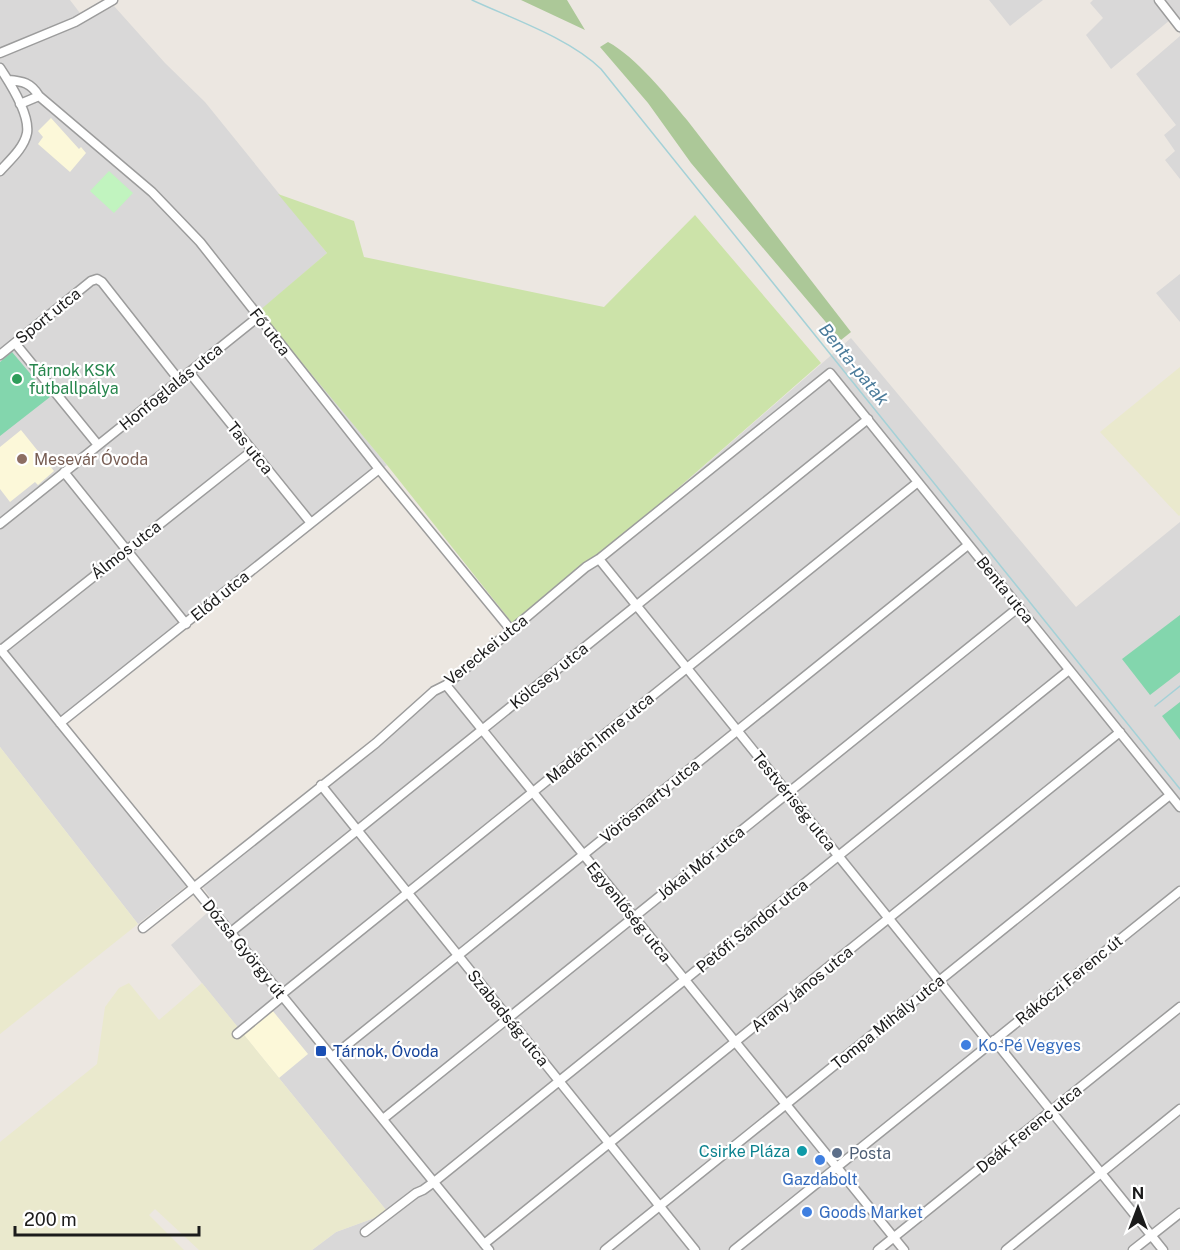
<svg xmlns="http://www.w3.org/2000/svg" width="1180" height="1250" font-family="'Public Sans',sans-serif">
<style>
.residential{fill:#d9d8d8}
.education{fill:#fcf8d9}
.farmland{fill:#eae9cd}
.grass{fill:#cce3a9}
.forest{fill:#acc898}
.park{fill:#c1f4bf}
.pitch{fill:#83d6ad}
.lines{fill:none;stroke-linecap:round;stroke-linejoin:round}
.stream{stroke:#a4d1d7;stroke-width:1.5}
.minor-casing{stroke:#9c9c9c;stroke-width:11}
.minor{stroke:#fff;stroke-width:8}
.leisure-dot{fill:#2e9e5b;stroke:#fff;stroke-width:2}
.education-dot{fill:#8d6e63;stroke:#fff;stroke-width:2}
.shop-dot{fill:#3f7fe0;stroke:#fff;stroke-width:2}
.transit-dot{fill:#1a4fb4;stroke:#fff;stroke-width:2}
.culture-dot{fill:#0f9aa8;stroke:#fff;stroke-width:2}
.service-dot{fill:#5c6f8a;stroke:#fff;stroke-width:2}
.labels{text-anchor:middle;dominant-baseline:central;stroke-width:4.5;stroke-linejoin:round;paint-order:stroke}
.street-label{font-size:16px;fill:#1b1b1b;stroke:#fff}
.leisure-label{font-size:16px;fill:#27864d;stroke:#fff;text-anchor:start}
.education-label{font-size:16px;fill:#785e54;stroke:#fff;text-anchor:start}
.shop-label{font-size:16px;fill:#366cbe;stroke:#fff;text-anchor:start}
.transit-label{font-size:16px;fill:#164399;stroke:#fff;text-anchor:start}
.culture-label{font-size:16px;fill:#0d838f;stroke:#fff;text-anchor:end}
.service-label{font-size:16px;fill:#4e5e75;stroke:#fff;text-anchor:start}
.water-label{font-size:18px;font-style:italic;fill:#4c7c9b;stroke:#fff}
</style>
<rect width="100%" height="100%" fill="#ece7e1"/>
<path class="residential" d="M0,0H70L86,21L114,6L165,63L205,102L327,253L260,311L387,465L67,723L194,880L138,924L0,747Z
M989,0H1043L1010,26Z
M1093,0H1180V34L1170,20L1111,69L1086,35L1103,18L1090,3Z
M1180,36V179L1165,160L1175,151L1164,135L1176,125L1136,74Z
M1180,274V322L1156,293Z
M851,338L1076,607L1180,522V1250H312L336,1232L377,1217L386,1210L171,945L216,905L201,885L517,629Z"/>
<path class="education" d="M51,118L79,149L81,147L86,153L70,172L38,144L43,137L38,131Z
M21,430L54,471L38,485L35,482L10,502L0,489V447Z
M272,1010L308,1054L279,1078L243,1034Z"/>
<path class="farmland" d="M1180,367V515L1179,516L1100,432Z
M0,747L138,924L0,1034Z
M129,983L159,1020L202,983L386,1210L377,1217L336,1232L312,1250H199L155,1209L149,1215L184,1250H0V1142L97,1064L105,1007L119,988Z"/>
<path class="grass" d="M278,194L354,221L364,257L604,307L695,215L821,363L517,629L387,465L259,311L327,253Z"/>
<path class="forest" d="M521,0H567L585,30Z
M608,42C636,57 666,95 687,120L851,332L841,340L691,163L648,103L600,47Z"/>
<path class="park" d="M109,171L133,193L114,213L90,191Z"/>
<path class="pitch" d="M12,352L50,397L0,436V362Z
M1180,615V672L1150,695L1122,659Z
M1180,702V740L1162,716Z"/>
<g class="lines">
<path class="stream" d="M472,0C513,19 569,38 601,69L1180,789
M1155,706L1180,686"/>
<defs>
<path id="minor" d="M1159,0L1180,27
M0,53L75,22L113,0
M0,68C10,83 30,114 27,133C24,148 10,160 0,171
M8,80C23,81 31,83 39,96L152,192L200,242L379,469L511,630
M20,104L39,96
M15,343L98,445
M0,355L91,281L97,279L102,282L179,380
M189,372L311,523
M64,472L186,624
M0,524L258,317
M599,559L990,1044
M0,649L489,1250
M1,650L252,451
M446,685L904,1250
M60,723L379,469
M321,785L695,1250
M143,928L376,743L434,691L446,685L586,567L599,559L830,373L1180,807
M231,932L868,419
M282,994L918,482
M237,1034L283,996
M994,1040L1163,1250
M332,1057L968,545
M383,1119L1019,607
M365,1232L416,1193L423,1190L434,1182L1069,670
M484,1244L1120,732
M605,1250L1170,795
M734,1250L1180,891
M878,1250L1180,1007
M1006,1250L1180,1109
M1133,1250L1180,1213"/>
</defs>
<use href="#minor" class="minor-casing"/>
<use href="#minor" class="minor"/>
</g>
<circle class="leisure-dot" cx="17" cy="379" r="6"/>
<circle class="education-dot" cx="22" cy="459" r="6"/>
<g class="shop-dot">
<circle cx="966" cy="1045" r="6"/>
<circle cx="820" cy="1160" r="6"/>
<circle cx="807" cy="1212" r="6"/>
</g>
<rect class="transit-dot" x="315" y="1045" width="12" height="12" rx="3"/>
<circle class="culture-dot" cx="802" cy="1151" r="6"/>
<circle class="service-dot" cx="837" cy="1153" r="6"/>
<g class="labels">
<g class="street-label">
<text transform="translate(48 316) rotate(-39)">Sport utca</text>
<text transform="translate(270 332) rotate(52)">Fő utca</text>
<text transform="translate(171 387) rotate(-39)">Honfoglalás utca</text>
<text transform="translate(250 448) rotate(51)">Tas utca</text>
<text transform="translate(126 550) rotate(-38)">Álmos utca</text>
<text transform="translate(1005 590) rotate(51)">Benta utca</text>
<text transform="translate(220 596) rotate(-39)">Előd utca</text>
<text transform="translate(486 650) rotate(-39)">Vereckei utca</text>
<text transform="translate(549 676) rotate(-39)">Kölcsey utca</text>
<text transform="translate(600 738) rotate(-39)">Madách Imre utca</text>
<text transform="translate(650 801) rotate(-39)">Vörösmarty utca</text>
<text transform="translate(794 801) rotate(51)">Testvériség utca</text>
<text transform="translate(701 863) rotate(-39)">Jókai Mór utca</text>
<text transform="translate(629 912) rotate(51)">Egyenlőség utca</text>
<text transform="translate(752 926) rotate(-39)">Petőfi Sándor utca</text>
<text transform="translate(244 949) rotate(51)">Dózsa György út</text>
<text transform="translate(1069 980) rotate(-39)">Rákóczi Ferenc út</text>
<text transform="translate(802 989) rotate(-39)">Arany János utca</text>
<text transform="translate(508 1018) rotate(51)">Szabadság utca</text>
<text transform="translate(888 1022) rotate(-39)">Tompa Mihály utca</text>
<text transform="translate(1029 1129) rotate(-39)">Deák Ferenc utca</text>
</g>
<g class="leisure-label">
<text x="29" y="370">Tárnok KSK<tspan x="29" dy="18">futballpálya</tspan></text>
</g>
<g class="education-label">
<text x="34" y="459">Mesevár Óvoda</text>
</g>
<g class="shop-label">
<text x="978" y="1045">Ko-Pé Vegyes</text>
<text x="820" y="1179" text-anchor="middle">Gazdabolt</text>
<text x="819" y="1212">Goods Market</text>
</g>
<g class="transit-label">
<text x="333" y="1051">Tárnok, Óvoda</text>
</g>
<g class="culture-label">
<text x="790" y="1151">Csirke Pláza</text>
</g>
<g class="service-label">
<text x="849" y="1153">Posta</text>
</g>
<g class="water-label">
<text transform="translate(854 364) rotate(51)">Benta-patak</text>
</g>
</g>
<g transform="translate(1138 1208)" stroke="#ffffff" stroke-width="4.5" paint-order="stroke">
<path d="M0-4.5L10 22L0 15L-10 22Z" fill="#1b1b1b"/>
<text y="-9" font-size="16" font-weight="bold" text-anchor="middle" fill="#1b1b1b">N</text>
</g>
<path d="M15 1226v9h184v-9" fill="none" stroke="#1b1b1b" stroke-width="3"/>
<text x="24" y="1226" font-size="18" fill="#1b1b1b" stroke="#ffffff" stroke-width="4.5" paint-order="stroke">200 m</text>
</svg>
